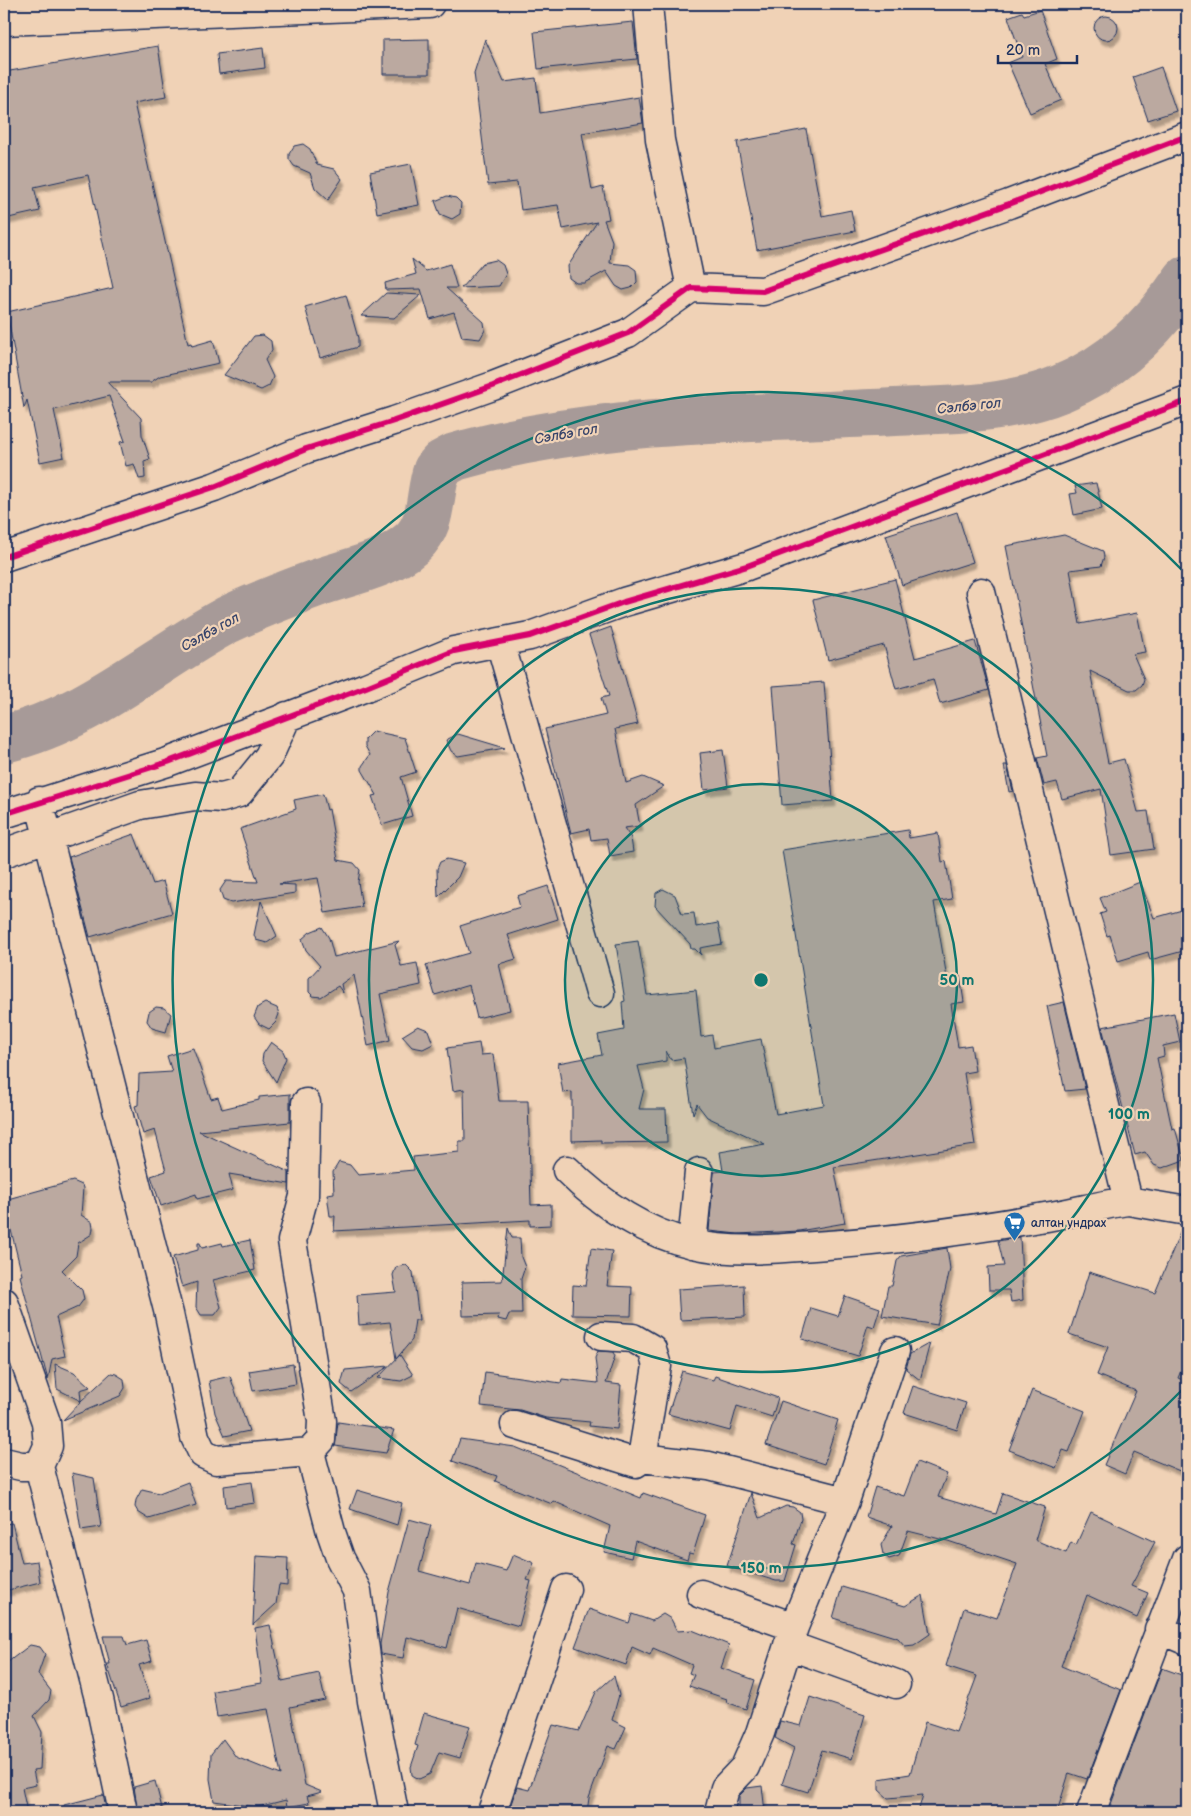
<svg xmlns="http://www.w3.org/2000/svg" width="1191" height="1816" font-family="'Balsamiq Sans',sans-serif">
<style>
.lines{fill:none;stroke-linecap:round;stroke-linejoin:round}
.river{stroke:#a79a98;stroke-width:48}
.building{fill:#bba9a0;stroke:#1b2f5e;filter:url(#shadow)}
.minor-casing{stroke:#1b2f5e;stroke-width:31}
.secondary-casing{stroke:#1b2f5e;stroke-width:31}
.minor{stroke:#f0d2b6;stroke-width:28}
.secondary{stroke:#f0d2b6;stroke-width:28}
.cycleway-casing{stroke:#f0d2b6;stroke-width:9}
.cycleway{stroke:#d6006c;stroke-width:6}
.ring{fill:none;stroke:#0f766e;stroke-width:2.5}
.labels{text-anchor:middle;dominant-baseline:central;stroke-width:4.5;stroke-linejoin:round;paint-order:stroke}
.poi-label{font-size:12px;fill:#1b2f5e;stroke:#f0d2b6;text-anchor:start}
.water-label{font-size:14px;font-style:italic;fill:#37446a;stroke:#f0d2b6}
.centre{fill:#0f766e;stroke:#f0d2b6;stroke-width:2.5}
.ring-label{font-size:15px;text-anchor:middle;font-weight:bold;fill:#0f766e;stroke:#f0d2b6;stroke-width:4.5;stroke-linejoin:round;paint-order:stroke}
</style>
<defs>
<filter id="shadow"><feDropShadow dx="3" dy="5.5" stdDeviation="1" flood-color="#0004"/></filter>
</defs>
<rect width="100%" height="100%" fill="#f0d2b6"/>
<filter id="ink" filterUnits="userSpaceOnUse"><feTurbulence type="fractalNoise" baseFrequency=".02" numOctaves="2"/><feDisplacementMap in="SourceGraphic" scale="10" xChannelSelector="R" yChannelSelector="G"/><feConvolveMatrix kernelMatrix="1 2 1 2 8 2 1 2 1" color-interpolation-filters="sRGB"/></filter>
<g filter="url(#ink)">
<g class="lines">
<path class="river" d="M4,739C87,720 153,660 227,620C255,606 285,595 314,584C346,572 386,566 412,543C434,523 428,495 437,470L442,464L455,457C591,417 732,420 872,413C935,409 1002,413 1062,388C1114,367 1156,325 1187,279"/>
</g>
<path class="building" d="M1040,10L1057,59L1045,64L1061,100L1030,113L1008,63L1022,57L1008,17L1022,12L1024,15Z
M1094 28a12 12 0 1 1 24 0a12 12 0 1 1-24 0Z
M633,22L637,59L538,69L534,32Z
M429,39V74H383V40Z
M485,39L504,82L536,78L540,113L639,97L643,123L582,133L592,190L603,187L609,219L604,220L612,241L610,263L629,265L636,270L637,282L631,288L623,290L616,286L606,271L584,283H576L569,278L568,266L597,222L563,229L558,205L521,210L517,182L488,185L474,73Z
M158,46L166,97L134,103L188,344L191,343L192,346L213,340L219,363L160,376L151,382H107L141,418L142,435L150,459L144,461L145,478L139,479L134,464L126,466L120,442L125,441L109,396L54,410L64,457L40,462L27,400L24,408L7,312L113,288L88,175L34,187L40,211L4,219V72Z
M263,48L265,68L219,74L217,54Z
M1161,67L1176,111L1148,120L1133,77Z
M806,129L822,216L851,210L855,231L757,250L737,142Z
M303,144L310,149L317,165L334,169L342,179L328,200L315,188L310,173L294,166L289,159V154L294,146Z
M411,164L419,205L377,213L370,172Z
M447,196L456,198L461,203L460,214L452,219L440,214L435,201Z
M412,259L426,271L450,264L457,288H446L484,322L485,330L480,339L462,337L454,312L430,319L421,289L386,290L385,283L416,274Z
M496,260L503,265L506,274L499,286L461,288L483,263Z
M386,293L421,295L394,318L361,316Z
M346,295L358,338V347L320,358L305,307Z
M263,335L271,341L272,350L265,360L273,377L269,386L261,390L224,375L254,336Z
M1096,483L1102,509L1074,515L1070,494L1077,493L1075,486Z
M957,512L973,562L902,585L886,535Z
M1064,535L1103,551L1104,557L1101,566L1070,570L1080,624L1137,613L1145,652L1133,654L1144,679L1142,685L1136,690H1129L1090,671L1108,763L1124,759L1138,812L1148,811L1154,849L1111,855L1101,789L1062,799L1057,782L1044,785L1037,758L1047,756L1006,546Z
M895,579L915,658L975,641L989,690L940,704L933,679L896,689L884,645L828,660L813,600Z
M611,627L638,724L615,729L626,783L643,777L664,786L636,805L640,826L624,828L631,838L633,852L610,856L607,838L591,840L589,829L571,833L545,729L606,715L601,698L609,696L589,635Z
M824,682L833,801L782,805L773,686Z
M373,731L405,738L416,772L401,777L412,816L382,825L372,796L377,795L362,770V766L370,755L365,746V739Z
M458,734L505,748L458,756L451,751L446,740Z
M723,750L728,787L704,790L700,753Z
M1004,765H1007L1013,791L1009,792Z
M323,794L327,810L329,809L338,860L354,863L360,870L358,882L362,907L325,913L318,878L279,884L295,885V893L231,903L223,900L220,890L226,881L258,882L240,829L296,809L294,800Z
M908,830L909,838L938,833L942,862L946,861L952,899L934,902L947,978L960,976L964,1002L951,1004L958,1047L971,1045L975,1071L964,1073L975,1145L834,1167L845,1223L799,1231L738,1234L709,1231L714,1172L723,1171L720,1152L765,1144L707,1117L697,1104L693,1114L684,1058L671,1060L666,1051V1061L638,1066L644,1089L639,1109H666L667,1142L601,1143V1140L572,1141V1092L563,1093L558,1063L602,1055L598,1035L624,1030L622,1002L625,1001L616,944L638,941L647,995L696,990L701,1037L712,1035L714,1048L761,1039L776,1114L824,1105L782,850Z
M134,834L153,884L163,881L172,913L90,937L69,857Z
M447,859L464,863L458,877L438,897L437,869L440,862Z
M1140,882L1154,918L1182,910L1187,929V950L1150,960L1148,952L1118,961L1110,935L1107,936L1100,914L1106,912L1100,898Z
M548,886L558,919L508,935L516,959L499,964L510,1010L477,1018L469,985L435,995L426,965L469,953L460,926L520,907L517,896Z
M663,889L675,895L682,914L694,913L696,927L718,923L722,944L700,948L701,955L695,949H691L690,944L655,906L656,893Z
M261,901L277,936L267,943L256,940L254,935Z
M322,927L329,938L334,957L399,941L395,945L401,966L417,963L421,985L380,994L390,1040L368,1046L354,975L341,984L343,993L338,986L321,997L313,996L309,992V978L320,966L306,950L302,939L310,932Z
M1064,1002L1085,1089L1065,1091L1047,1006Z
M265,1003L277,1008L279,1014L276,1022L269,1029L259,1024L254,1017L258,1007Z
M156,1007L164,1008L171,1014L166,1032L152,1028L147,1021L149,1012Z
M1174,1013L1180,1042L1163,1046L1164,1056L1157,1058L1172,1129L1175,1128L1184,1160L1162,1168L1154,1165L1145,1152L1135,1155L1102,1027Z
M418,1026L428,1030L433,1044L423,1049L412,1047L402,1036Z
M271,1042L283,1051L286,1058L276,1082L262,1061L263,1054Z
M479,1043L481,1055L493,1054L499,1101H528L531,1205L551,1204V1225L530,1226V1220L334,1231L335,1216H330L327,1194L334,1193L333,1172L339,1162L350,1165L358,1175L414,1170L413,1157L459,1152V1141H465L464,1089L453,1091L447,1048Z
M193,1048L211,1099L218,1097L222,1109L259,1100V1097L290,1094V1122L199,1131L289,1172V1184L229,1174L233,1190L197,1199L196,1194L161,1206L151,1176L166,1171L155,1130L143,1134L135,1106L138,1105L139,1074L172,1072L167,1056Z
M73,1181L82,1185L83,1188L81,1215L92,1222L93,1228L92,1234L78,1243L76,1256L62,1270L82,1290L84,1299L78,1307L56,1317L65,1356L52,1359L48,1380L20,1276L22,1275L10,1226L7,1227L4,1213V1200Z
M1183,1226H1187V1356L1178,1378L1187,1382V1474L1134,1452L1125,1474L1104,1465L1136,1391L1097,1375L1108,1347L1069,1334L1089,1272L1155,1293Z
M508,1228L512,1238H520L521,1257L525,1267L521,1279L522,1314H509L506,1321L498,1319L499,1315L463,1316L462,1282L502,1281Z
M1020,1237L1023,1300L1011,1302L1009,1290H989L988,1267L1004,1266L998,1241Z
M250,1240L255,1270L213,1280L221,1307L215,1315H201L196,1307L197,1282L182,1287L173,1257L198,1250V1243H200L202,1248L222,1243L223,1246Z
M591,1248L612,1251L607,1286L632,1287L631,1316L572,1315L573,1285L586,1286Z
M947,1248L950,1269L937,1325L882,1316L888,1286H892L897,1261L901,1256Z
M406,1265L413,1272L419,1320H415L412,1340L396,1359L390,1322L359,1325L357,1295L396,1292L393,1275L396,1267Z
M744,1285L745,1317L680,1320L678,1289Z
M845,1296L880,1308L874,1327L868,1325L858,1356L802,1339L811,1308L838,1316Z
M930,1343L920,1380L906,1369L910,1354Z
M598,1351L613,1352L615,1356L606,1383L621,1385L617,1429L589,1426L590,1422L546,1418L520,1410L481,1406L485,1372L561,1383L562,1379L598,1383L595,1358Z
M400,1355L413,1375L401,1381L378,1378Z
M55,1364L74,1372L90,1387L80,1390L81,1401L111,1373L116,1374L124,1379L125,1388L120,1396L63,1420L81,1401L57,1389Z
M293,1364L296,1384L253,1391L249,1371Z
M389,1366L351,1392L341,1384L345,1370Z
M682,1371L713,1380L715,1376L778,1398L772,1417L737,1406L730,1431L668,1414Z
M230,1376L249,1431L225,1436L215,1413L209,1381Z
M913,1386L966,1403L957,1430L904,1413Z
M1032,1390L1085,1411L1069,1452L1063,1450L1056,1468L1009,1450Z
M781,1401L838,1420L824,1464L766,1445Z
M338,1422L394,1430L386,1453L335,1446Z
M460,1439L515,1447L641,1498L643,1493L705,1515L693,1554L689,1553L687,1560L635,1541L631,1558L604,1552L610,1526L553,1501L552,1504L495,1481L497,1476L452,1461Z
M917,1462L947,1474L938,1497L996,1514L1003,1493L1045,1507L1035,1540L1066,1553L1071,1542L1076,1545L1091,1512L1155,1542L1131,1586L1148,1593L1137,1618L1087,1595L1061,1666L1121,1690L1087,1779L1069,1773L1057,1812H918L923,1795L888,1798L879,1790V1779L910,1774L925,1722L956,1732L977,1676L946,1666L964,1608L997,1618L1017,1564L948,1541L908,1531L899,1556L889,1559L883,1554L881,1545L892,1526L866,1517L875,1487L904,1496Z
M72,1473L94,1478L101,1527L81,1530Z
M188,1482L196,1505L149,1519L138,1512L135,1507L136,1500L142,1489L159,1493Z
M252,1482L255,1503L226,1507L224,1486Z
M357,1490L402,1503L397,1525L350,1509Z
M751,1493L760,1518L786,1506L793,1507L800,1512L801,1519L793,1544L796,1545L785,1581H776L727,1566Z
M409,1519L431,1525L419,1571L470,1585L476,1563L506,1571L513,1554L534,1563L527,1580L531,1581L519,1626L457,1608L447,1648L407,1637L403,1658L381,1654L380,1644L389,1592Z
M12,1523L22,1563L37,1561L40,1582L4,1591V1524Z
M256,1556L288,1558L287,1586L279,1585L276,1604L253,1625Z
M842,1587L905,1606L923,1595L930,1634L914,1645L905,1646L898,1638L833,1618Z
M589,1609L629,1623L632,1614L652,1621L663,1614L671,1619L677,1631L692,1630L729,1645L721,1668L755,1680L746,1709L726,1702L727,1699L689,1686L694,1675L689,1673L692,1665L653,1648L650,1655L632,1647L626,1665L575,1647Z
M270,1625L282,1681L319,1673L325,1700L290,1707L305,1785L322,1792L307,1796L309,1803L287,1807L286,1800L258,1807L214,1801L210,1779L211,1754L223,1739L236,1757L281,1775L268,1709L217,1717L213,1691L262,1683L255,1628Z
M103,1636H124L127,1645L146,1640L152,1661L139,1665L150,1698L121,1707L107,1664H110Z
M30,1645L40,1647L45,1654L38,1674L51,1691L49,1700L34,1716L42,1732L40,1769L33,1770L36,1785L22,1788L27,1812H4V1665Z
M1162,1668L1187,1677V1812H1108Z
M614,1676L619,1695L612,1720L626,1727L616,1749L608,1746L589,1798L587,1812H508L517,1787L529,1790L553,1725L579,1731L596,1692Z
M810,1697L865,1715L852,1759L822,1750L808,1792L782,1784L794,1748L775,1738L780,1721L801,1726Z
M424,1713L470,1726L460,1758L439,1752L430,1774L419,1779L412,1775L411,1767L418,1746L415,1745Z
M155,1781L163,1812H138L134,1787Z
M762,1786L765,1812H739V1796L747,1788Z
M103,1795L107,1812H65L64,1805Z"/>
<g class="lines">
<defs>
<path id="minor" d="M648,4L660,140L691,288
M4,557L214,487L306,449L394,421L493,386L628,333L691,288L763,291L1009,204L1187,136
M981,592L1128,1201L1187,1211
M500,642L600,993
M39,801L169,1314L195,1437L203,1454L216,1460L310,1452L331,1532L340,1558L357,1591L372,1701L394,1812
M4,814L168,762L366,687L454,651L530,636L624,602L747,566L1187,401
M4,853L140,805L195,796L222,798L239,793L269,756L287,716
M306,1103L304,1196L292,1241L322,1421L321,1440L310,1452
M567,1170C601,1204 646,1234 693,1244C732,1253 774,1249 814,1246C889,1241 965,1231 1039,1218C1069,1214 1098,1205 1128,1201
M692,1244L699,1172
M4,1302L46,1422L48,1446L39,1466L99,1699L123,1812
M601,1336L633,1338L652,1349L657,1366L642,1458
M515,1425L636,1463L642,1458L709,1466L845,1501
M4,1462L21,1466H39
M701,1594L794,1627
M1159,1629L1187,1641
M788,1645L896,1684
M492,1812L566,1589
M719,1812L725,1788L745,1767L760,1733L794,1627L845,1501L895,1351
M1091,1812L1187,1559"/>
<path id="secondary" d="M4,21L430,4"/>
</defs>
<use href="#minor" class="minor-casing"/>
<use href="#secondary" class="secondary-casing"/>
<use href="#minor" class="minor"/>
<use href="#secondary" class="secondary"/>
<defs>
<path id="cycleway" d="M4,557L214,487L306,449L394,421L493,386L628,333L691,288L763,291L1009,204L1187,136
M4,814L168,762L366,687L454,651L530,636L624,602L747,566L1187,401"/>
</defs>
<use href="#cycleway" class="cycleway-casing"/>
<use href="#cycleway" class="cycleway"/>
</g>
</g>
<circle cx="761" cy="980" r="196" fill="#0f766e" fill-opacity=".12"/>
<g class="ring">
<circle cx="761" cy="980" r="196"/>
<circle cx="761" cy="980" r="392"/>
<path d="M1184 1388A588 588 0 1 1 1184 572"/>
</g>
<defs>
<symbol id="supermarket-pin" viewBox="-11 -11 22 30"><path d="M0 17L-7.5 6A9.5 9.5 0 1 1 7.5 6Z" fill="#1f6fb2" stroke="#f0d2b6"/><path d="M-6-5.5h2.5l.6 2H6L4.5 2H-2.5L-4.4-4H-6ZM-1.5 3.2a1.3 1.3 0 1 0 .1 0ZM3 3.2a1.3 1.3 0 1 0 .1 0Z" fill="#fff"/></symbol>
</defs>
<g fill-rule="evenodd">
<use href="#supermarket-pin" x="1002" y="1210" width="25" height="34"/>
</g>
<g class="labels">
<g class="poi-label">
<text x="1031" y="1223">алтан ундрах</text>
</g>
<g class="water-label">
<text transform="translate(969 406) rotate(-6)">Сэлбэ гол</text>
<text transform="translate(566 434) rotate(-10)">Сэлбэ гол</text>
<text transform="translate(210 632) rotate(-29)">Сэлбэ гол</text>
</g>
</g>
<circle cx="761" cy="980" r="8" class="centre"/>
<g class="ring-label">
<text x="957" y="985">50 m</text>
<text x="1129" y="1119">100 m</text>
<text x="761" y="1573">150 m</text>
</g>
<rect width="1191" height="1816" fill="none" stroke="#f0d2b6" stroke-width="20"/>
<rect x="10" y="10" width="1171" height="1796" fill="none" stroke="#1b2f5e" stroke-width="2" filter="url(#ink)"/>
<path d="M998 55v8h79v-8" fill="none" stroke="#1b2f5e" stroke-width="2.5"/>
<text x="1006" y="55" font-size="15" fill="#1b2f5e" stroke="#f0d2b6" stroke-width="4" paint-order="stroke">20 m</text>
</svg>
